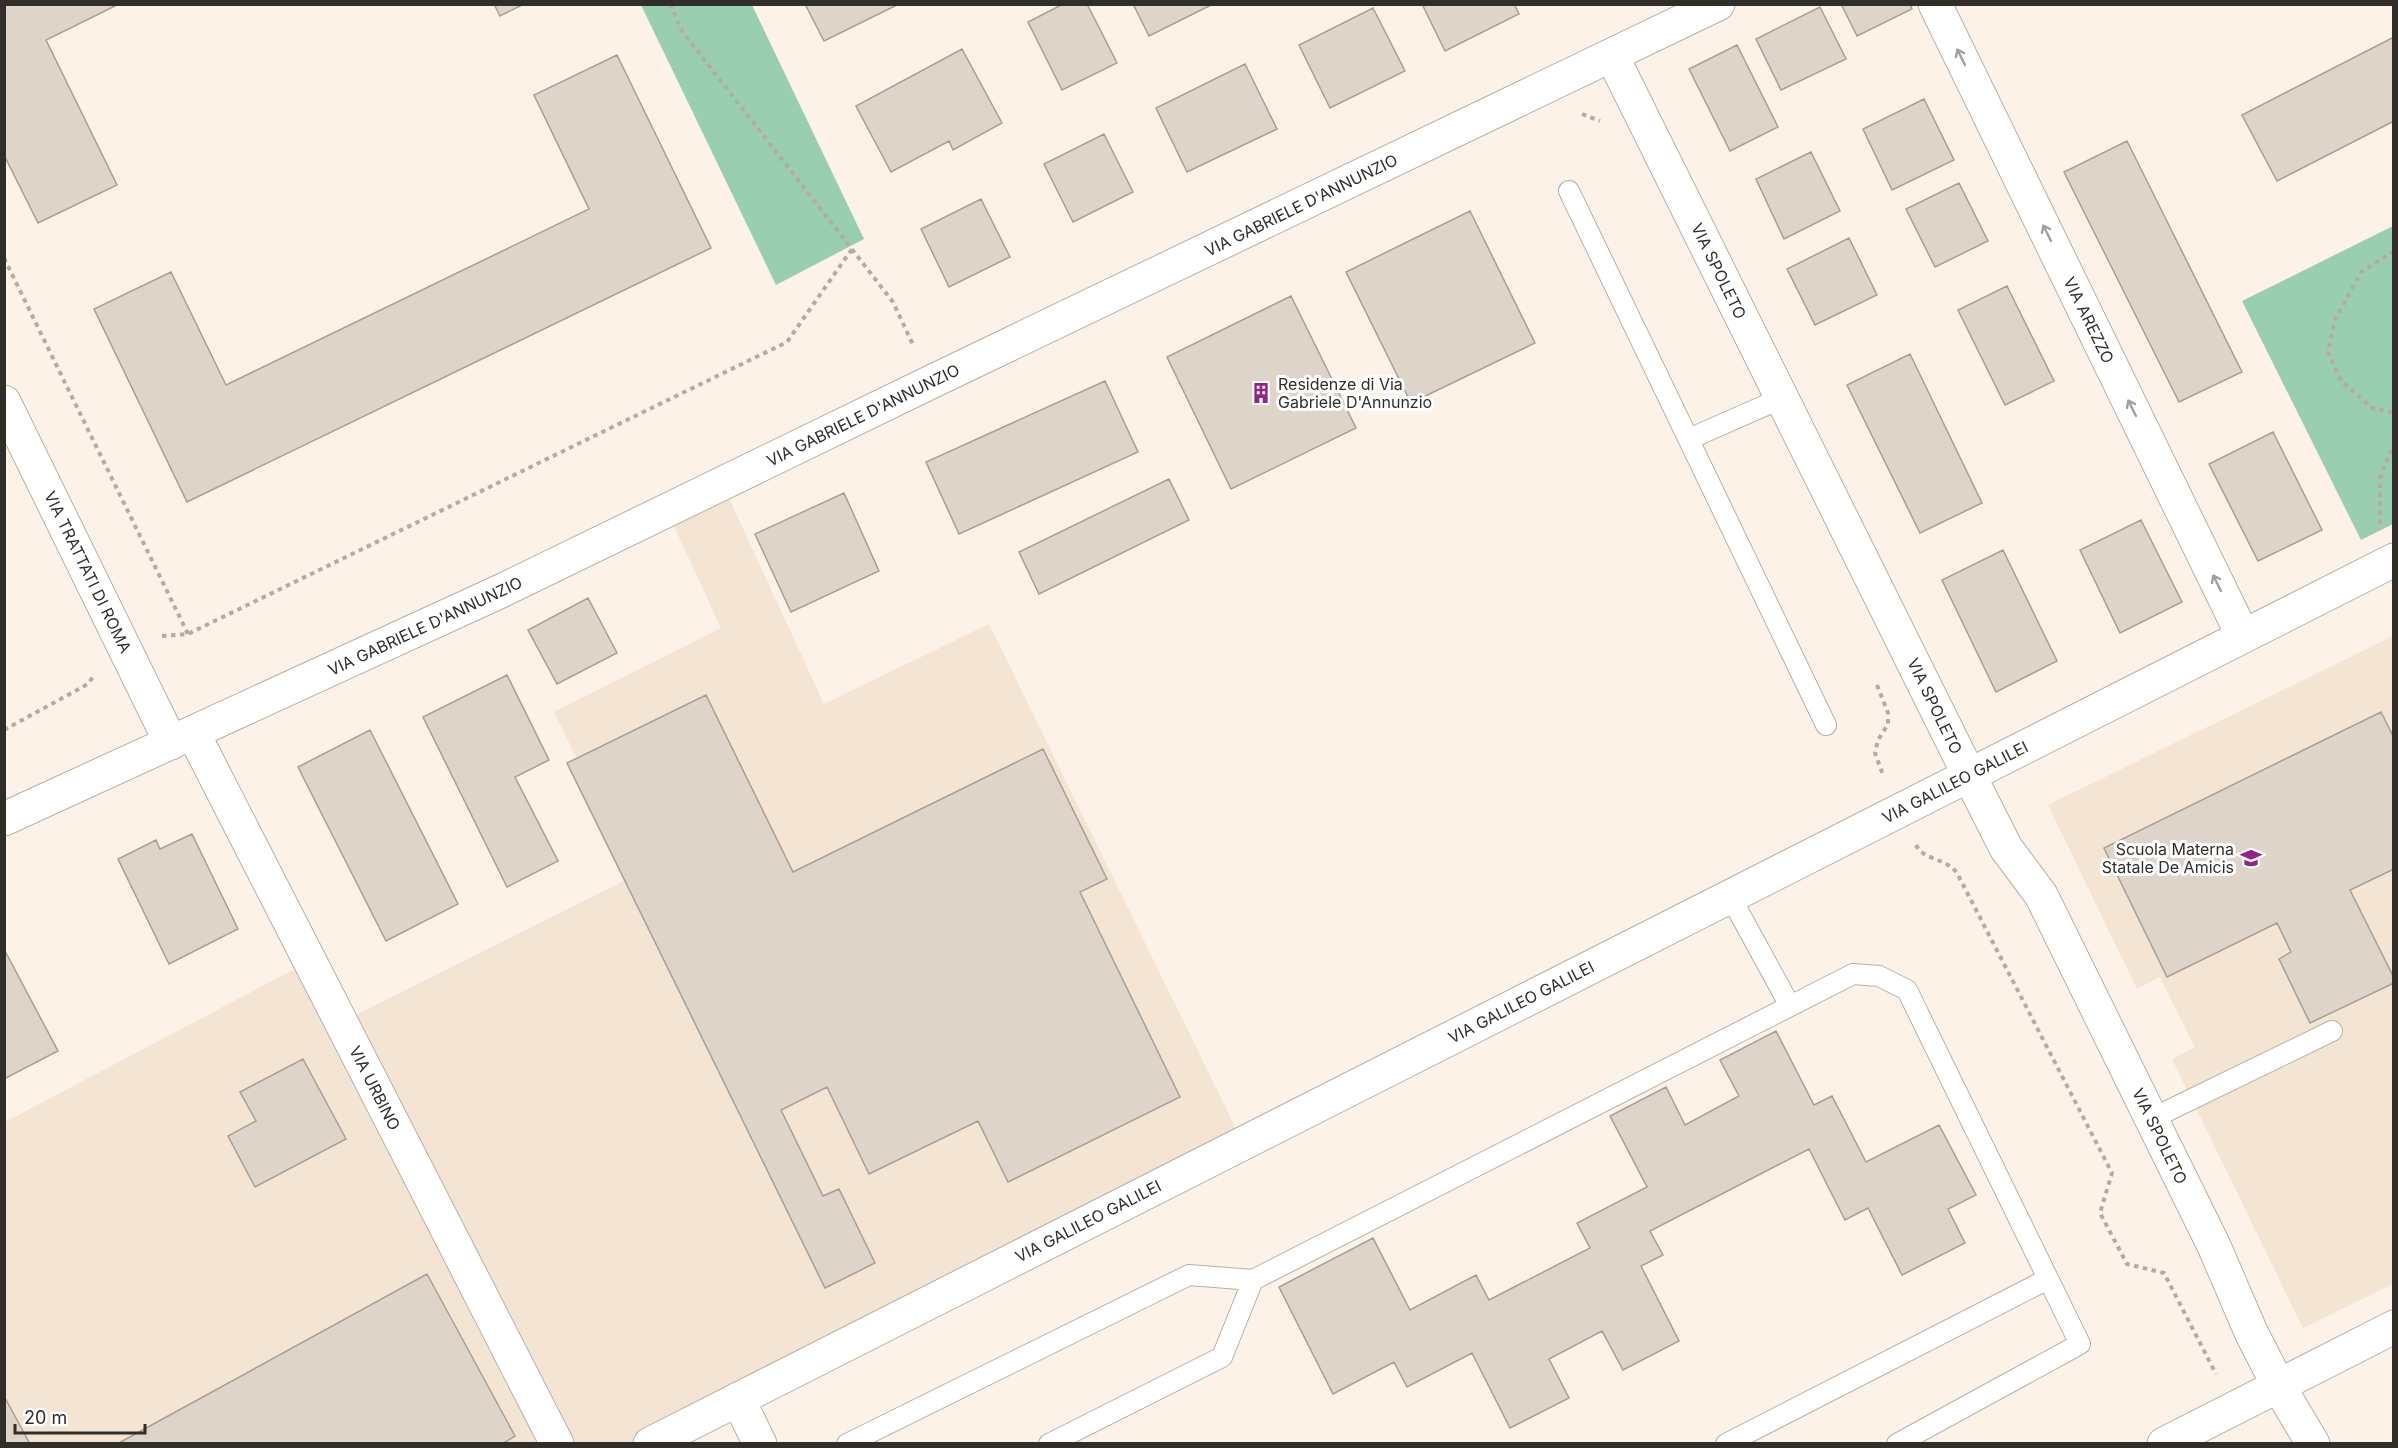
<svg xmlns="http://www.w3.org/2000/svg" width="2398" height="1448" font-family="Inter,sans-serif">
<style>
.built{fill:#f3e4d4}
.green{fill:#9aceb1}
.building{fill:#ded4c9;stroke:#a89e94;stroke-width:1.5}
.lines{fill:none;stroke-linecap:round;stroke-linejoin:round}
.lane-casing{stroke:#b9b0a5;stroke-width:22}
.street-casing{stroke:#b9b0a5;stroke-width:35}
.path{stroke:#b4aca3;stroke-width:4;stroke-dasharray:4.5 4.5;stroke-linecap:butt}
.lane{stroke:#fff;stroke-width:20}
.street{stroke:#fff;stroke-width:33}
.oneway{stroke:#a2a09f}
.labels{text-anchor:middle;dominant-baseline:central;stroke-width:6;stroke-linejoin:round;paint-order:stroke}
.street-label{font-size:16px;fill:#312d29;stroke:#fff}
.poi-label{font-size:16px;fill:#312d29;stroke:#fff;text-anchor:start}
</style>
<rect width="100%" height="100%" fill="#fcf2e7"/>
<path class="built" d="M722,483L824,704L989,624L1243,1143L650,1443L5,1444V1122L310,961L342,1022L624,881L567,763L576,757L554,712L721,628L667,511Z
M2393,636V738L2380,712L2104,848L2167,977L2277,923L2291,952L2279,959L2310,1023L2393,983V1284L2303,1328L2172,1059L2195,1047L2160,977L2137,989L2048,805Z
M2393,869V978L2350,890Z"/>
<path class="green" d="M641,5H752L864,239L776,285Z
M2393,226V524L2361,540L2242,301Z"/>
<path class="building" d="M4,4H119L46,40L117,185L38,223L4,155Z
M494,4H524L500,16Z
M805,4H897V5L824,41Z
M1063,4H1087L1117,63L1062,90L1028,22Z
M1133,4H1213L1149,36Z
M1422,4H1514L1519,14L1445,51Z
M1841,4H1910L1912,9L1857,36Z
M1820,7L1846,59L1781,90L1756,39Z
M1373,8L1405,71L1330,108L1299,45Z
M2394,37V121L2277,181L2242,115Z
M1737,45L1778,127L1730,151L1689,69Z
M962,49L1002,123L953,150L949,141L891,172L856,106Z
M617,55L711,248L187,502L94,309L171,272L226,385L589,209L534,95Z
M1245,64L1277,129L1187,172L1156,108Z
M1924,99L1954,160L1892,190L1863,129Z
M1104,134L1133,192L1073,222L1044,164Z
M2127,141L2242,372L2179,402L2064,172Z
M1811,152L1840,211L1784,239L1756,179Z
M1959,183L1988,241L1935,267L1906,209Z
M981,199L1010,257L949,287L921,229Z
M1470,211L1535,343L1411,403L1346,272Z
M1849,238L1877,295L1815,325L1787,269Z
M2007,286L2054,381L2005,405L1958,310Z
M1291,296L1356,428L1231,489L1167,357Z
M1910,354L1982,503L1920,533L1847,385Z
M1105,381L1138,452L959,534L926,462Z
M2273,432L2322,530L2258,561L2209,464Z
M1169,479L1189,520L1039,594L1019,552Z
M844,493L879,571L791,612L755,534Z
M2141,520L2182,602L2120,633L2080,550Z
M2003,550L2057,661L1996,692L1942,580Z
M588,598L617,653L557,684L528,630Z
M507,675L549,760L515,777L558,861L507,887L423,717Z
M706,695L793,872L1043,749L1107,879L1080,892L1180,1097L1008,1182L978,1121L869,1174L827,1087L781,1110L823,1196L839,1189L875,1263L825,1288L567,763Z
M2381,712L2394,738V869L2350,890L2394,978V983L2310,1023L2279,959L2291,952L2277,923L2167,977L2104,848Z
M370,730L458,904L386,941L298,767Z
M192,834L238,929L169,964L118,859L156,840L160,849Z
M4,949L58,1051L4,1079Z
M1776,1031L1814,1105L1832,1096L1866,1162L1939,1125L1976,1195L1948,1209L1965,1243L1902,1275L1868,1208L1845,1220L1809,1149L1650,1231L1663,1255L1641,1266L1679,1341L1623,1370L1602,1331L1549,1359L1569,1398L1510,1428L1472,1353L1407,1387L1394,1362L1333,1394L1279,1287L1373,1238L1410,1310L1476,1275L1489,1300L1590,1248L1577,1223L1647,1187L1610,1116L1666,1087L1685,1125L1739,1096L1720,1060Z
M303,1059L346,1139L255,1187L228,1136L256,1121L240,1092Z
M427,1274L515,1436L502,1444H117Z
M4,1396L30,1444H4Z"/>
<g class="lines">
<defs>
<path id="lane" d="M1569,191L1826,725
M1689,439L1782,398
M1730,896L1790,1006
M2151,1119L2332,1031
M1253,1280L1853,974L1879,976L1907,990L2080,1344L1897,1444
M847,1444L1189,1275L1253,1280L1222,1357L1049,1444
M1726,1444L2048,1279"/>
<path id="street" d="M1935,4L2243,636
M1612,56L1969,775L2006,848L2041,895L2214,1246L2251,1332L2278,1385L2313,1444
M4,402L171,743
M193,733L557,1444
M4,819L501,591L931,382L1718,4
M738,1399L760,1444
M650,1444L2394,560
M2164,1444L2394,1327"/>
</defs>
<use href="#lane" class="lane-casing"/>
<use href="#street" class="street-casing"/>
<path class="path" d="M670,4L682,31L893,302L914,347
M1582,114L1600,121
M2394,251L2361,272L2335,320L2328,352L2341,381L2372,408L2394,413
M4,258L188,634
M2380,524V478L2394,443
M162,636L188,634L787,342L852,249
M1877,685L1888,713V724L1878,740L1875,753L1883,775
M4,730L88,684L95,674
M1916,845C1924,861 1945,857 1957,873L2112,1173L2100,1213L2127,1264L2164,1273L2216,1374"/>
<use href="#lane" class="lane"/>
<use href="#street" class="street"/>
</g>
<defs><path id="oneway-shaft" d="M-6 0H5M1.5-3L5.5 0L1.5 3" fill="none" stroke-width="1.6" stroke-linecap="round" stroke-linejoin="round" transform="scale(1.5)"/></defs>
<g class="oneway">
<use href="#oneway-shaft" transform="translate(1961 57) rotate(-116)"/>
<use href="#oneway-shaft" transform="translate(2047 233) rotate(-116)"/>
<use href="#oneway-shaft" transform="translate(2132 408) rotate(-116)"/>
<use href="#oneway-shaft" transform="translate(2217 583) rotate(-116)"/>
</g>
<defs>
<symbol id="building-bare" viewBox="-9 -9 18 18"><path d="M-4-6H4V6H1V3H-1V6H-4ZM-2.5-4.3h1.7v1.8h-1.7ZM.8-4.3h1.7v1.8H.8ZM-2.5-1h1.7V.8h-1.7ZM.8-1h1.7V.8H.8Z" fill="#932485" stroke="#fff" stroke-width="2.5" paint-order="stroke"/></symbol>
<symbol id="school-bare" viewBox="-9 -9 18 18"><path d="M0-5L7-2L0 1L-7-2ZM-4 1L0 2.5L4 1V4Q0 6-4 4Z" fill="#932485" stroke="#fff" stroke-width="2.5" paint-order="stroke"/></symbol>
</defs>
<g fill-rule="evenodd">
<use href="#building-bare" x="1246" y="378" width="30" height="30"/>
<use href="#school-bare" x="2236" y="843" width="30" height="30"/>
</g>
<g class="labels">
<g class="street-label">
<text transform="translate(1301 205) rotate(-26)">VIA GABRIELE D'ANNUNZIO</text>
<text transform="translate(1719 271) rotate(64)">VIA SPOLETO</text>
<text transform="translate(2089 320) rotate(64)">VIA AREZZO</text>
<text transform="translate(863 415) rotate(-26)">VIA GABRIELE D'ANNUNZIO</text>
<text transform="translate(88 572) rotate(64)">VIA TRATTATI DI ROMA</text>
<text transform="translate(425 626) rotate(-25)">VIA GABRIELE D'ANNUNZIO</text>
<text transform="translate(1935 706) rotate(64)">VIA SPOLETO</text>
<text transform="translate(1955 782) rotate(-27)">VIA GALILEO GALILEI</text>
<text transform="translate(1521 1002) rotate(-27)">VIA GALILEO GALILEI</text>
<text transform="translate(375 1088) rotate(63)">VIA URBINO</text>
<text transform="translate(2160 1136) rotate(64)">VIA SPOLETO</text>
<text transform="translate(1088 1221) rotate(-27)">VIA GALILEO GALILEI</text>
</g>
<g class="poi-label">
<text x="1278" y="384">Residenze di Via<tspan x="1278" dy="18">Gabriele D'Annunzio</tspan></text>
<text x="2234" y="849" text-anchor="end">Scuola Materna<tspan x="2234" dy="18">Statale De Amicis</tspan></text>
</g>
</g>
<rect width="2398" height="1448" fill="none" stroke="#312d29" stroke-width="12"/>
<path d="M15 1424v9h130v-9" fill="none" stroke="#312d29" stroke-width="3"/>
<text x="24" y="1424" font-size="18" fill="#312d29" stroke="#ffffff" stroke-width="4.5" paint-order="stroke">20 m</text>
</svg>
